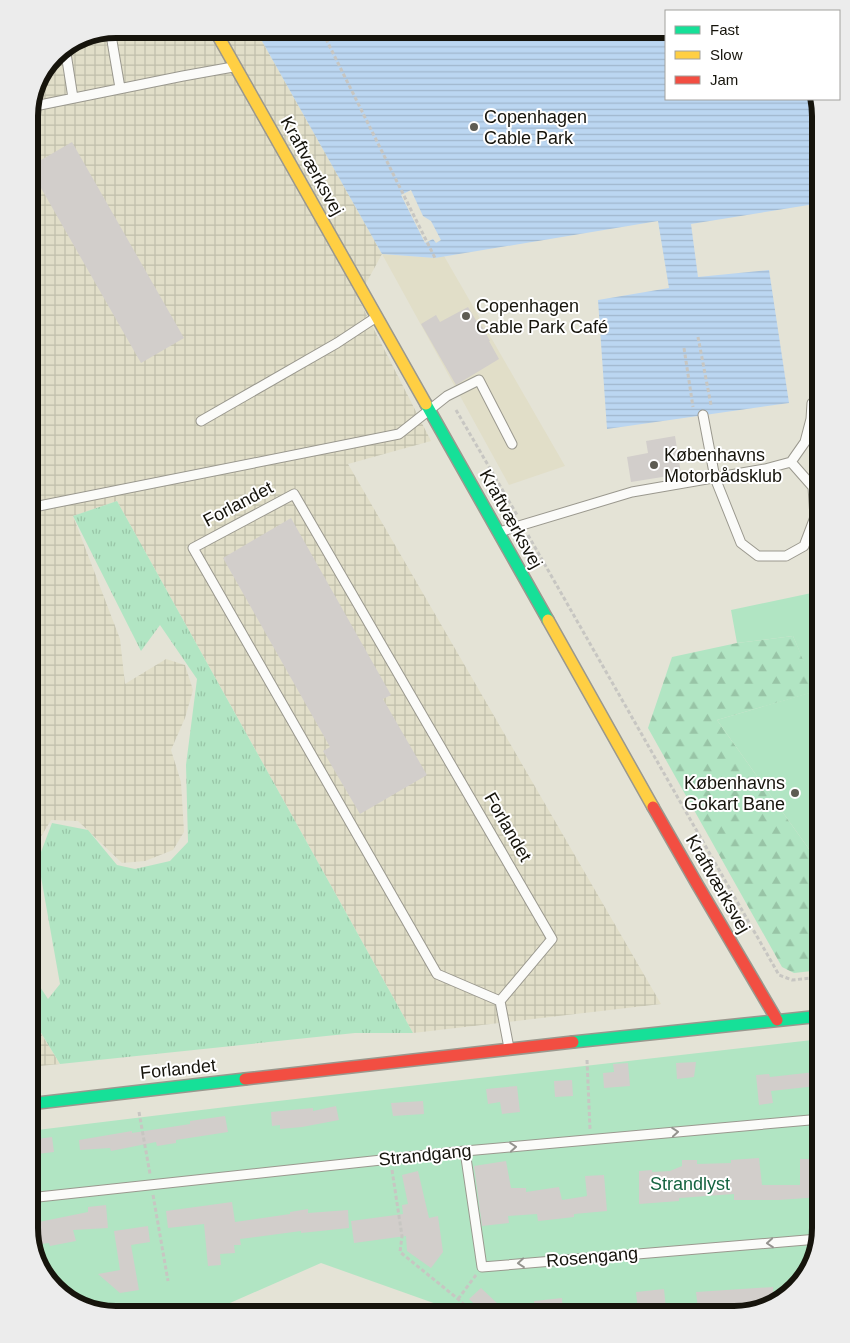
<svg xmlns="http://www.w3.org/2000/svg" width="850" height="1343" font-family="Arial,sans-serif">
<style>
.built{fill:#e1dec8}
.industrial{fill:url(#industrial-grid)}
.grass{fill:url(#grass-tufts)}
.forest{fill:url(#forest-firs)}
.garden{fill:#b1e5c3}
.water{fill:url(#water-rules)}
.pier{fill:#e4e3d6}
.building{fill:#d2cecb}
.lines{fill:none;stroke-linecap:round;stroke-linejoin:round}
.lane-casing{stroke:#9a988e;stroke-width:11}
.fast-casing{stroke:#9a988e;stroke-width:14}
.slow-casing{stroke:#9a988e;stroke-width:14}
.jam-casing{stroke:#9a988e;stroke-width:14}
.path{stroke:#c7c6c2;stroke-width:3;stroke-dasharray:4 2.5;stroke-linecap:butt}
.lane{stroke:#fbfbf9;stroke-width:9}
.fast{stroke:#16e098;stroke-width:11}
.slow{stroke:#ffcf43;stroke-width:11}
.jam{stroke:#f24e42;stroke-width:11}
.oneway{stroke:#94938e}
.poi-dot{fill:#5e5c53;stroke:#fff;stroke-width:2}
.labels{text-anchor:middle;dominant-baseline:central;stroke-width:4;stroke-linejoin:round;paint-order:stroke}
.poi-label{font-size:18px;fill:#16140c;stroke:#fff;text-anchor:start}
.street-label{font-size:18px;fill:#16140c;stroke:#fff}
.park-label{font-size:18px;fill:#156340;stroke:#fff}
.rim{fill:none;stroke:#16140c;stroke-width:6}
</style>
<defs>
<pattern id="industrial-grid" width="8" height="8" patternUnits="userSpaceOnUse" patternTransform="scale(1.25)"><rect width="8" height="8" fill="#e1dec8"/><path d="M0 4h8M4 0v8" fill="none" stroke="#c0beab"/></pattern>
<pattern id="grass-tufts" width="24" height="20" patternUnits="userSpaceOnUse" patternTransform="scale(1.25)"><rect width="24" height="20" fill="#b1e5c3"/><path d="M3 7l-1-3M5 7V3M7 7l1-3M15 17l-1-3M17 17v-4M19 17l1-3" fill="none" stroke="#98c4a6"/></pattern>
<pattern id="forest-firs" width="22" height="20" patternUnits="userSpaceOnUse" patternTransform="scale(1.25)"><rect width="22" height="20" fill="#b1e5c3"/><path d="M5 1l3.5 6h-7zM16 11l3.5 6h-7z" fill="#98c4a6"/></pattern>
<pattern id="water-rules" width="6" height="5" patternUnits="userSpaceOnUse" patternTransform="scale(1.25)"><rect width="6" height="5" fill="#bbd6f1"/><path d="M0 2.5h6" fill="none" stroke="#a0b7cd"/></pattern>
</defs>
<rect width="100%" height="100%" fill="#e4e3d6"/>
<path class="built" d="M382,254L435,258L444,256L565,466L509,485Z"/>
<path class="industrial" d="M258,34L382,254L358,298L431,441L348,464L661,1004L413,1033L117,501L73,516L120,639L125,684L166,659L185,665L193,690L185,718L171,750L181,782L184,832L173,850L145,861L122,863L78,821L51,820L39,840L29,845V110L54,54L82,35Z
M29,1014L60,1064L29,1067Z"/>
<path class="grass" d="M117,501L379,972L413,1033H355L60,1064L29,1013V970L48,999L60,984L38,860L52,823L88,830L117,865L135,869L170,861L188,842L186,765L197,679L160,625L141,651L73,516Z"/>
<path class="forest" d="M793,636L817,691L717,720L821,866V970L794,973L782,967L648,728L672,657L737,643Z"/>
<path class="garden" d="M821,591V866L717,720L816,691L793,636L737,643L731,610Z
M821,1039V1228L810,1271L773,1305L735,1314H459L456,1311L321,1263L205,1314H110L67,1300L38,1266L29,1228V1131L226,1107Z"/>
<path class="water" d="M666,30V99H817L821,115V203L691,224L698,277L769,270L789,403L607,429L598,300L669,288L658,221L435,258L382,254L258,34Z"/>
<path class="pier" d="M411,190L423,216L431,221L441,240L436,243L433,239L425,243L401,195Z"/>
<path class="building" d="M72,142L184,338L141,363L29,167Z
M468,307L480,327L482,326L490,341H489L499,359L456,385L421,324L436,315L440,322Z
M675,436L681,474L631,482L627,457L648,453L646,441Z
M291,518L391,695L383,699L427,775L360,814L323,751L330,747L223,558Z
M696,1062L694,1077L677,1079L676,1063Z
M628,1063L630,1086L604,1088L603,1073L614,1072L613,1064Z
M815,1072L817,1086L771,1091L773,1103L759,1105L756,1075L769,1074L770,1077Z
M572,1080L573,1096L555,1097L554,1081Z
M517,1086L520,1112L502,1114L500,1102L488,1104L486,1089Z
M423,1101L424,1114L393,1116L391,1103Z
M336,1106L339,1120L302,1127L280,1129V1125L272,1126L271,1112L313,1108V1111Z
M225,1116L228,1132L176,1140V1143L157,1146L156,1142L111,1151L110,1148L80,1150L79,1140L132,1131V1133L190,1124V1121Z
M52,1137L54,1152L29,1155V1140Z
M759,1158L762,1185H800V1159H821V1197L779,1200H734V1194L679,1198V1201L639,1204V1171L652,1170V1172L670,1171L682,1166V1160H697V1164L731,1163V1160Z
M506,1161L511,1188H526V1192L559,1187L562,1200L587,1196L585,1176L604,1175L607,1211L574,1214V1217L557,1219L538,1221L537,1214L508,1216L509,1223L482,1226L474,1166Z
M418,1171L429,1218L438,1216L443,1252L431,1268L407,1251L406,1236L354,1243L351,1221L403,1214L402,1205L408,1204L402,1175Z
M232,1202L235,1222L290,1214V1212L308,1209V1213L348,1210L349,1228L301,1233V1231L240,1239L241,1245H234L235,1253L220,1254L221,1265L208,1266L204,1224L168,1228L166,1211Z
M106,1205L108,1228L73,1230L76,1241L50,1246L49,1243L33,1245L29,1224L88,1212V1207Z
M148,1226L150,1242L131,1245L139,1290L120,1293L98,1274L120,1270L114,1231Z
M773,1287L774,1302L763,1303L764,1308L735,1314H702V1309H698L696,1292Z
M481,1288L499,1305L489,1314H485L469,1299Z
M664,1289L666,1309L638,1311L636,1292Z
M562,1298L563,1314H535L534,1301Z"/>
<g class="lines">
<defs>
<path id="lane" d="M111,35L120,88
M65,47L73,98
M30,107L183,76L233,67
M29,295L34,294
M703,415L715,478L741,543L758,556H786L804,546L815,517L813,487L791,462
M201,421L337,343L375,318
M29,508L399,434L447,396L479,380L512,444
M499,532L632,492L765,469L791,462L805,442L811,419L812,403
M500,1001L437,974L193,548L294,494L552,939L500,1001L509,1048
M465,1151L482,1267L818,1239
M29,1198L465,1151L821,1119"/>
<path id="fast" d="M426,404L548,620
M573,1042L821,1016
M29,1104L245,1079"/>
<path id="slow" d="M217,34L426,404
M548,620L653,807"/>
<path id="jam" d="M653,807L697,884L777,1020
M245,1079L573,1042"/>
</defs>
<use href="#lane" class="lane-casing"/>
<use href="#fast" class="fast-casing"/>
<use href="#slow" class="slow-casing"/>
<use href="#jam" class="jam-casing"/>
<path class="path" d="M323,33L435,258
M698,337L711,405
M684,348L693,407
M456,410L517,515
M528,535L779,975L792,980L821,977
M587,1060L590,1129
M139,1112L150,1174
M392,1170L402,1236L400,1252L458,1299L474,1314
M153,1195L168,1281
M458,1299L476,1275"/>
<use href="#lane" class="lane"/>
<use href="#fast" class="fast"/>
<use href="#slow" class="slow"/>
<use href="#jam" class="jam"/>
</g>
<defs><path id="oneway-chevron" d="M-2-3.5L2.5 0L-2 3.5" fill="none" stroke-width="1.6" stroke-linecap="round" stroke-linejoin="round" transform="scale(1.25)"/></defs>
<g class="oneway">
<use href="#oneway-chevron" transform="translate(675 1132) rotate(-5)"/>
<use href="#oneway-chevron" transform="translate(513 1147) rotate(-5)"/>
<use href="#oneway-chevron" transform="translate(770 1243) rotate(175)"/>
<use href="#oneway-chevron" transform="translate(521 1263) rotate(175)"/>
</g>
<g class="poi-dot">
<circle cx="474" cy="127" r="5"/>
<circle cx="466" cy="316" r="5"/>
<circle cx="654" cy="465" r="5"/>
<circle cx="795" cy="793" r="5"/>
</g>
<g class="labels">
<g class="poi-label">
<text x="484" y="117">Copenhagen<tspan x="484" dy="21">Cable Park</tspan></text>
<text x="476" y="306">Copenhagen<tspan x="476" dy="21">Cable Park Café</tspan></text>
<text x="664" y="455">Københavns<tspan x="664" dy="21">Motorbådsklub</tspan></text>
<text x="785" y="783" text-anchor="end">Københavns<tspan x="785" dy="21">Gokart Bane</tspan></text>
</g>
<g class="street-label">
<text transform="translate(312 166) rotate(61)">Kraftværksvej</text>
<text transform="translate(238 504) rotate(-28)">Forlandet</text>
<text transform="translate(511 519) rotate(61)">Kraftværksvej</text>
<text transform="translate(508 827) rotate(60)">Forlandet</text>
<text transform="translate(718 884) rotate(60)">Kraftværksvej</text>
<text transform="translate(178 1069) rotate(-6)">Forlandet</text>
<text transform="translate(425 1155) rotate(-6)">Strandgang</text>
<text transform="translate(592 1257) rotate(-5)">Rosengang</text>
</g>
<g class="park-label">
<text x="690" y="1184">Strandlyst</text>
</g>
</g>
<path d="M0 0H850V1343H0ZM116 38H734A78 78 0 0 1 812 116V1228A78 78 0 0 1 734 1306H116A78 78 0 0 1 38 1228V116A78 78 0 0 1 116 38Z" fill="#ececec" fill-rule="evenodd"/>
<path class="rim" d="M116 38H734A78 78 0 0 1 812 116V1228A78 78 0 0 1 734 1306H116A78 78 0 0 1 38 1228V116A78 78 0 0 1 116 38Z"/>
<rect x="665" y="10" width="175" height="90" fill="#ffffff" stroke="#a2a19e"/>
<rect x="675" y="26" width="25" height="8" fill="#16e098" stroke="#a2a19e"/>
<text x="710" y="35" font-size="15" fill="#16140c">Fast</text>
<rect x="675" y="51" width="25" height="8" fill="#ffcf43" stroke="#a2a19e"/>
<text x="710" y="60" font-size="15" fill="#16140c">Slow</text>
<rect x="675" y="76" width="25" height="8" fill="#f24e42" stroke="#a2a19e"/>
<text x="710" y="85" font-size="15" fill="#16140c">Jam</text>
</svg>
